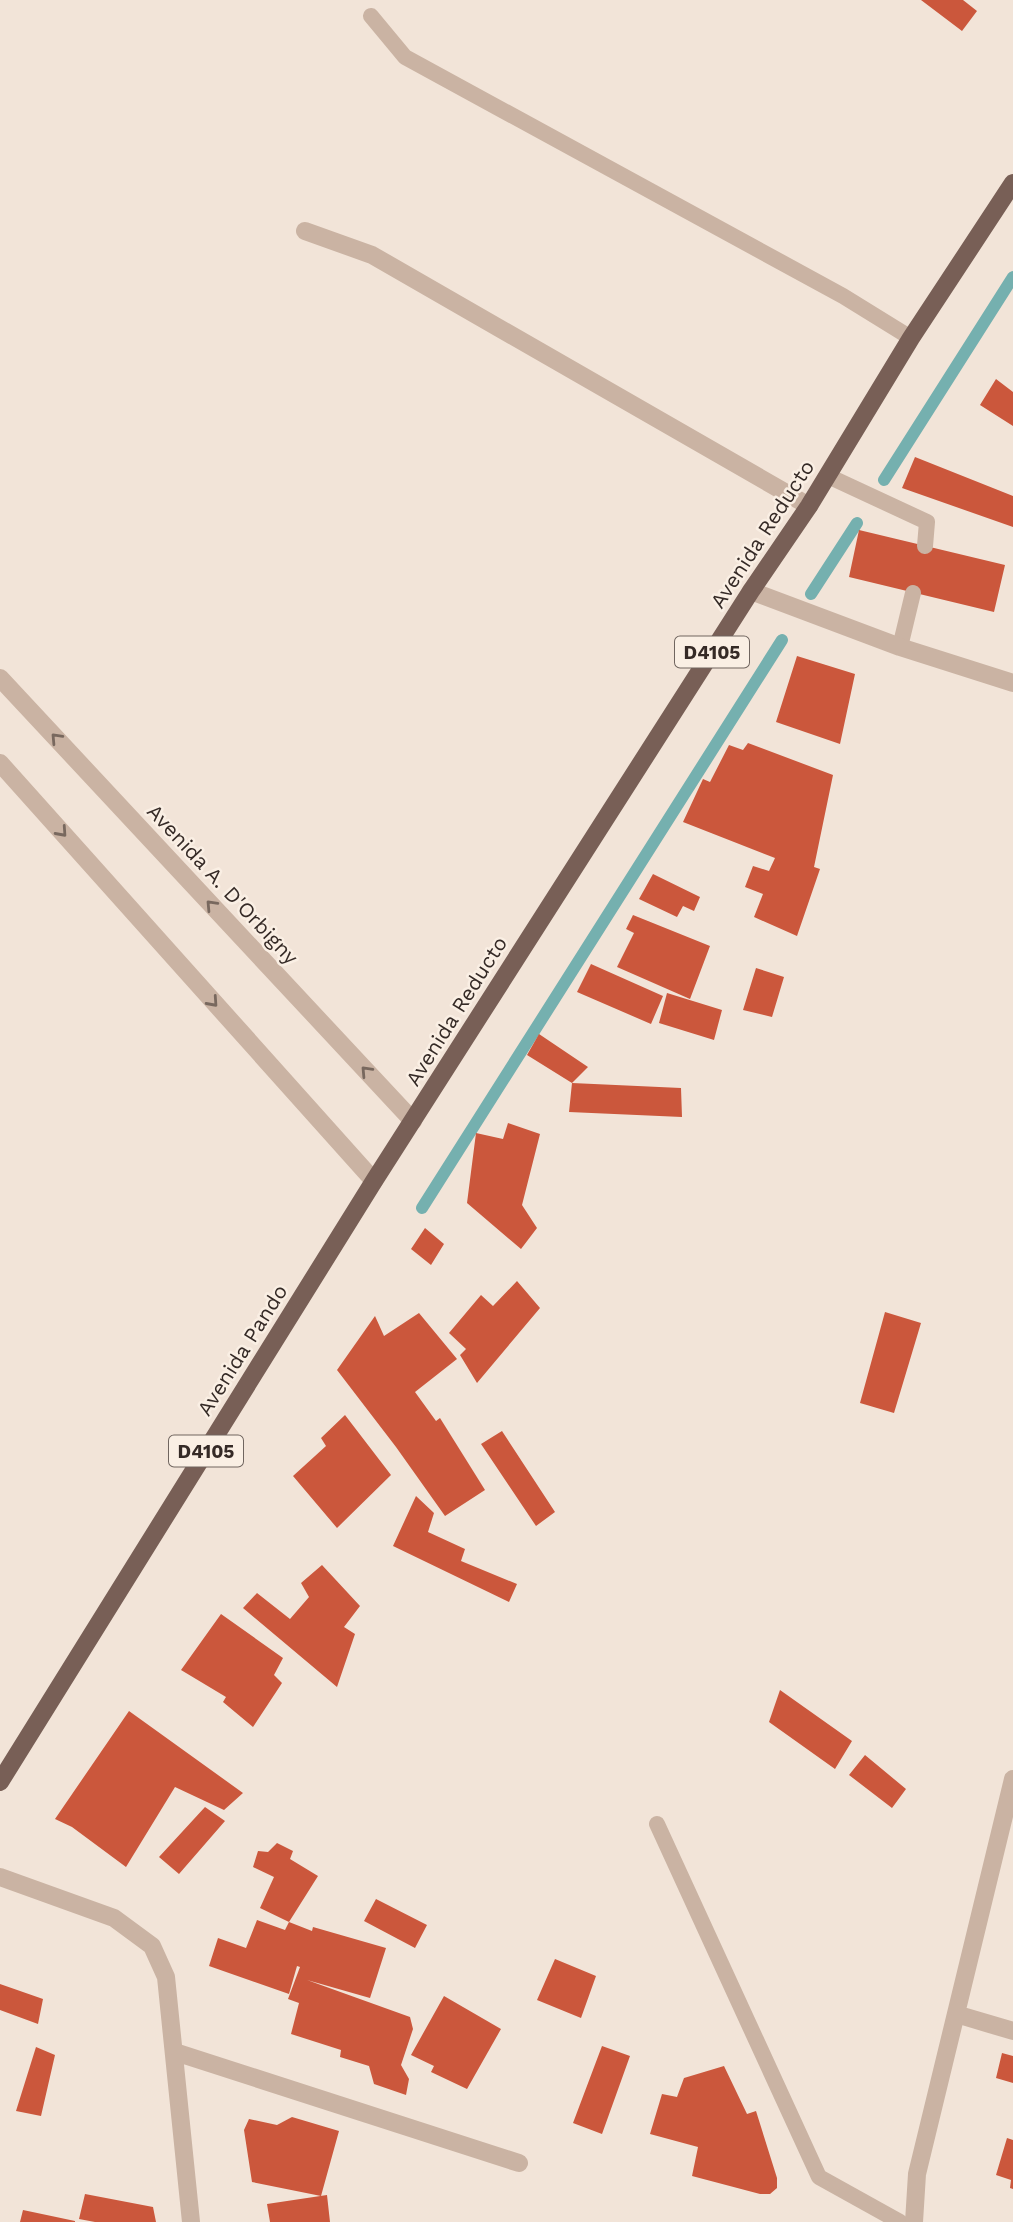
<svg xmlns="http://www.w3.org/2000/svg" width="1013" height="2222" font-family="'Work Sans',sans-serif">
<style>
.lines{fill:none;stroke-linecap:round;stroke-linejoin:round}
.stream{stroke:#75b0af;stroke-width:12}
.building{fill:#cb573c}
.lane{stroke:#cab3a3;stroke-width:16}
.street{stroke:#cab3a3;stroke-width:18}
.primary{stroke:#785f56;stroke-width:18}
.oneway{stroke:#78685e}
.labels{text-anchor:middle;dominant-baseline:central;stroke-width:5;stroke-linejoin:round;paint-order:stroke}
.shield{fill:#faefe4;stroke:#70655f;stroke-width:2}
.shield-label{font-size:19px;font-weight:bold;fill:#352a26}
.street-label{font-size:21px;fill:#352a26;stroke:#faefe4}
</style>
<rect width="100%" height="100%" fill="#f2e4d8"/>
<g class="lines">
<path class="stream" d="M884,480L1013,277
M811,594L857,523
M422,1208L782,640"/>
</g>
<path class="building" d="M921,0H963L977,11L962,31Z
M996,379L1013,392V426L980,405Z
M915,457L1013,496V527L902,488Z
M859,530L1005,565L994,612L849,577Z
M797,656L855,674L840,744L776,722Z
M748,743L833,775L814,867L820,869L797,936L754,917L763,894L745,887L753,866L769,871L775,858L683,822L703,779L710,782L729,745L743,750Z
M653,874L700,897L694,911L683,906L677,917L639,899Z
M633,915L710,946L690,999L617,967L634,933L626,929Z
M591,964L663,996L651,1024L577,992Z
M756,968L784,977L772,1017L743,1010Z
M667,993L722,1010L714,1040L659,1023Z
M539,1034L588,1067L572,1083L681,1088L682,1117L569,1112L572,1083L527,1055Z
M508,1123L540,1134L522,1205L537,1228L521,1249L467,1203L476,1133L503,1139Z
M425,1228L444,1244L431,1265L411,1249Z
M517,1281L540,1308L477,1383L460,1355L466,1349L449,1333L481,1295L493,1306Z
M885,1312L921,1323L894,1413L860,1403Z
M419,1313L457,1359L415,1392L436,1421L440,1418L485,1490L445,1516L396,1447L337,1370L375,1316L384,1336Z
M345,1415L391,1475L337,1528L293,1476L326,1446L321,1438Z
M502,1431L555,1512L536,1526L481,1444Z
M416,1496L434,1513L428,1532L465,1549L461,1561L517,1584L509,1602L393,1546Z
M322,1565L360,1606L344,1627L355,1634L337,1687L243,1608L257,1593L290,1619L309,1597L301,1583Z
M221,1614L283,1658L274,1675L282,1683L253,1727L223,1702L226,1697L181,1670Z
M780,1690L852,1741L835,1769L769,1722Z
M129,1711L243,1793L224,1810L175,1787L126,1867L72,1827L55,1819Z
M865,1755L906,1789L892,1808L849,1775Z
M205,1807L225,1821L179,1874L159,1857Z
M277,1843L293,1851L290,1859L318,1876L289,1922L260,1908L274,1877L253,1867L258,1851L268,1852Z
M376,1899L427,1925L415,1948L364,1921Z
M257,1920L285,1930L289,1922L312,1931L313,1927L386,1948L370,1998L307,1980L410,2017L413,2029L401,2065L409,2079L406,2095L374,2084L369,2066L340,2057L341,2050L291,2034L299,2003L288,1999L300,1967L297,1966L289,1994L209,1966L218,1938L246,1948Z
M555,1959L596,1976L581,2018L537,2000Z
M0,1984L43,1999L38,2024L0,2010Z
M444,1996L501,2029L467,2089L431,2072L434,2066L411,2055Z
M602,2046L630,2056L602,2134L573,2123Z
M36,2047L55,2055L41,2116L16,2111Z
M1002,2053L1013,2056V2083L996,2078Z
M724,2066L747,2114L756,2111L777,2178V2188L770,2194H760L692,2176L698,2147L650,2134L662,2094L677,2097L684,2078Z
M292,2117L339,2131L321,2196L252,2182L244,2130L249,2119L277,2125Z
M1007,2138L1013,2140V2189L1010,2188L1011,2180L996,2175Z
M85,2194L153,2207L156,2222H95L79,2219Z
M327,2195L330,2222H270L267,2204Z
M23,2210L75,2221V2222H20Z"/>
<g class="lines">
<path class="lane" d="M371,16L405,57L843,296L911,338
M828,476L927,522L925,546
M900,647L913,593
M657,1824L819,2177L900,2222"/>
<path class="street" d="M305,231L372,255L809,506
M751,591L900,647L1013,683
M0,678L413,1121
M0,763L374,1181
M0,1877L114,1918L152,1946L166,1977L191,2222
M956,2014L1013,2031
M175,2052L519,2163
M914,2222L917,2174L1013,1779"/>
<path class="primary" d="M0,1782L374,1181L751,591L809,506L911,338L1013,183"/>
</g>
<defs><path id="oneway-chevron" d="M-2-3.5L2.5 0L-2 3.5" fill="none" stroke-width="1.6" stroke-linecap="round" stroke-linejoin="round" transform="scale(1.75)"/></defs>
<g class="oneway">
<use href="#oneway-chevron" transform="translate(56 738) rotate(-133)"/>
<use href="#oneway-chevron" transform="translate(62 832) rotate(48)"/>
<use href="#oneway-chevron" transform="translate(211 905) rotate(-133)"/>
<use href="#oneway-chevron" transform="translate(213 1002) rotate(48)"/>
<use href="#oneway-chevron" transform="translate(366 1071) rotate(-133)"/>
</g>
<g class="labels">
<g class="shield">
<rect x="675" y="636.5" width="74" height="31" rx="5"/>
<rect x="169" y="1435.5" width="74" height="31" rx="5"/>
</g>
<g class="shield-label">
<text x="712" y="652">D4105</text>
<text x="206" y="1451">D4105</text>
</g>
<g class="street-label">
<text transform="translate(762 534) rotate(-57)">Avenida Reducto</text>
<text transform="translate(223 884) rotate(47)">Avenida A. D'Orbigny</text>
<text transform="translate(456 1011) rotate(-58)">Avenida Reducto</text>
<text transform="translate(242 1350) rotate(-58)">Avenida Pando</text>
</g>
</g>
</svg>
